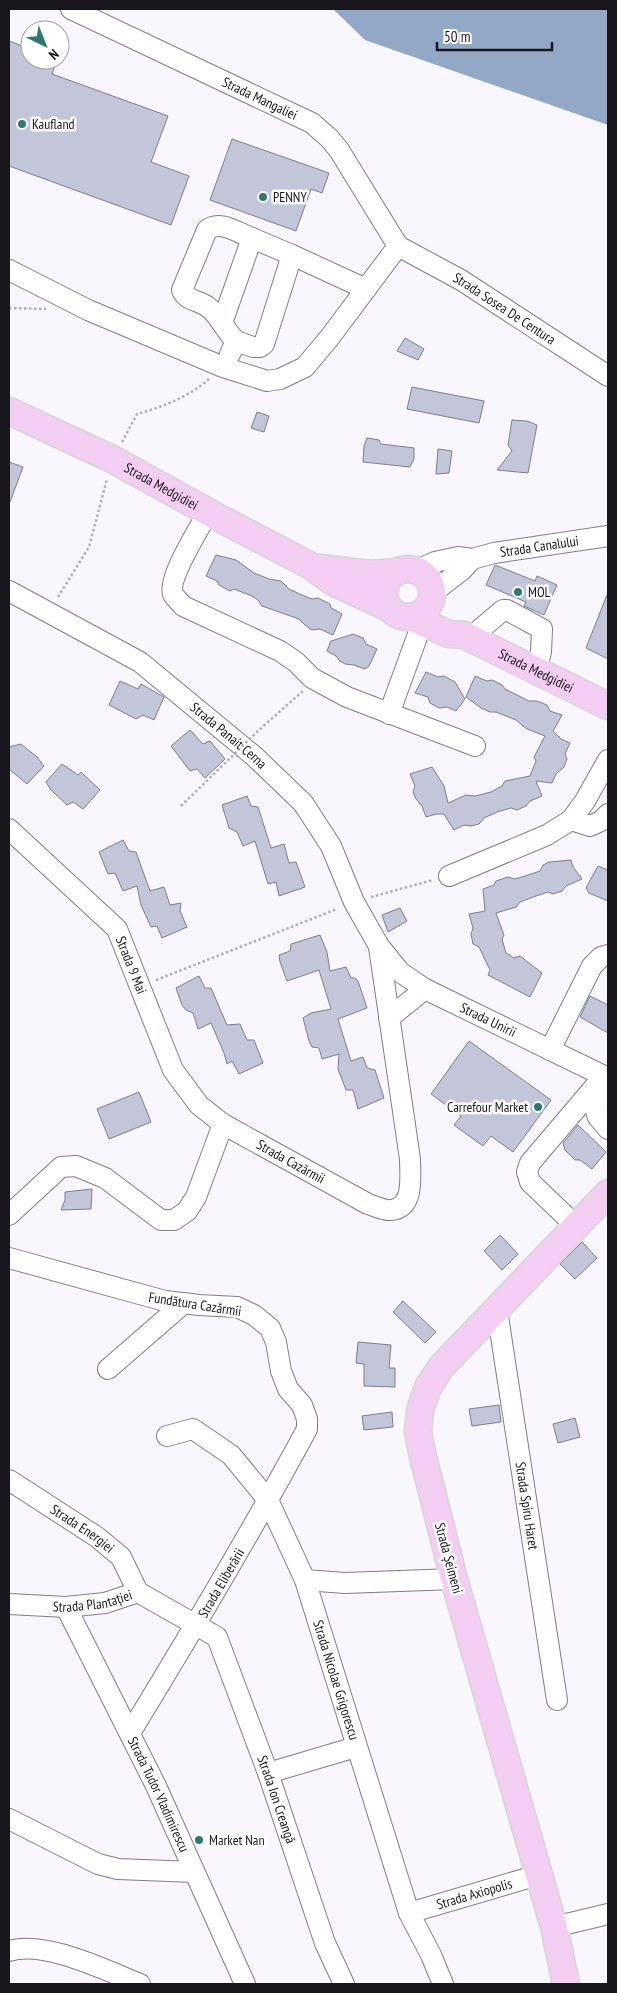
<svg xmlns="http://www.w3.org/2000/svg" width="617" height="1993" font-family="'PT Sans Narrow',sans-serif">
<style>
.water{fill:#93a7c6}
.building{fill:#c3c5d8;stroke:#7c7d8f}
.lines{fill:none;stroke-linecap:round;stroke-linejoin:round}
.minor-casing{stroke:#827b8c;stroke-width:22}
.major-casing{stroke:#d6d5d6;stroke-width:29}
.path{stroke:#b0adb4;stroke-width:2.5;stroke-dasharray:2.5 2.5;stroke-linecap:butt}
.minor{stroke:#fff;stroke-width:20}
.major{stroke:#f4cef2;stroke-width:26}
.path-bridge{stroke:#b0adb4;stroke-width:2.5;stroke-dasharray:2.5 2.5;stroke-linecap:butt}
.poi-dot{fill:#2f7772;stroke:#fff;stroke-width:2}
.labels{text-anchor:middle;dominant-baseline:central;stroke-width:5;stroke-linejoin:round;paint-order:stroke}
.street-label{font-size:14px;fill:#19171d;stroke:#fff}
.poi-label{font-size:14px;fill:#19171d;stroke:#fff;text-anchor:start}
</style>
<rect width="100%" height="100%" fill="#f9f6fd"/>
<path class="water" d="M333,9H608V125L365,40Z"/>
<path class="building" d="M9,41L30,49V60H57L52,74L168,116L151,162L189,176L171,225L9,166Z
M232,139L329,173L322,193L311,189L296,231L210,200Z
M405,338L424,349L418,360L397,351Z
M412,387L484,401L479,423L407,409Z
M257,412L269,416L264,432L251,428Z
M512,420L527,421L537,425L528,473L497,470L512,451L508,445Z
M367,438L379,440L381,444L414,448V459L410,467L363,462L364,446Z
M438,449L452,451L449,473L436,474Z
M9,462L23,467L10,502H9Z
M216,555L236,560L254,573L269,579L281,581L289,589L302,595L312,599L318,598L330,604L331,608L342,614L333,635L320,629L312,630L305,625L299,619L262,606L258,600L252,596L234,589L230,591L219,585L217,581L206,576Z
M495,565L535,581L537,576L557,585L544,615L524,606L526,602L486,585Z
M607,595H608V659L586,648Z
M353,634L363,638L366,644L377,649L369,666L365,669L354,665L345,664L340,661L336,656L327,651L331,641Z
M426,672L438,677L444,676L455,682L465,699L456,711L447,707L439,708L430,703L428,697L415,693Z
M475,676L487,681L492,680L502,685L505,689L529,701H537L547,705L550,711L562,715L553,731L561,739L570,743L565,754L567,759L564,767L556,774L552,783L536,781L542,796L530,801L526,806L517,810L511,808L497,812L484,818L479,824L471,826L464,825L454,830L444,814H436L426,817L422,806L416,799L413,792L415,786L410,774L432,767L444,786L448,803L466,795L475,796L491,792L502,786L505,781L530,776L536,761L534,757L545,736L527,729L516,720L496,712H490L481,708L466,697Z
M120,681L138,689L141,684L164,697L154,720L143,715L136,719L109,705Z
M190,730L203,744L210,741L225,759L205,778L197,769L190,771L171,746Z
M21,744L37,757L44,766L27,784L9,769V747Z
M62,764L78,775L81,772L100,790L83,809L73,802L67,805L51,790L46,782Z
M247,796L251,806L258,807L271,848L284,844L289,863L296,862L305,887L279,896L276,882L268,884L255,841L243,846L237,832L229,828L222,805Z
M123,840L129,851L136,852L150,891L164,887L170,905L181,903L180,911L187,927L162,938L157,926L151,927L141,905L137,886L123,891L115,873L108,874L99,852Z
M571,860L573,867L582,879L566,886L562,891L553,894L548,892L536,896L520,902L516,907L496,913L504,935L502,939L506,953L514,958L520,956L542,973L530,997L488,975L490,970L479,947L473,944L471,934L473,928L469,914L485,911L483,889L494,885L496,881L508,877L515,879L525,876L540,871L543,865L549,862Z
M598,866L608,870V901L589,893L586,888Z
M400,908L407,921L388,932L382,915Z
M320,935L327,952L330,971L346,967L351,978H355L358,981L367,1008L338,1019L351,1061L363,1057L367,1068L375,1070L384,1098L358,1109L353,1090H346L338,1069L339,1054L322,1059L319,1048L312,1047L309,1041L303,1018L311,1013L331,1009L319,970L287,981L280,962L279,955L290,951L291,944Z
M199,976L205,988H211L227,1025L240,1024L247,1040H254L263,1063L239,1074L232,1061L227,1064L224,1053L211,1023L198,1029L193,1013L186,1010L182,1005L176,988Z
M590,996L608,1005V1033L580,1017Z
M469,1041L551,1100L513,1152L491,1136L483,1146L454,1125L461,1116L431,1094Z
M139,1092L151,1122L109,1139L97,1109Z
M578,1125L606,1152L592,1169L580,1160H575L565,1150L563,1143Z
M92,1189L91,1209L61,1210L65,1200V1192Z
M500,1235L518,1254L502,1270L484,1251Z
M582,1242L597,1258L575,1279L560,1264Z
M403,1301L436,1332L425,1343L393,1312Z
M358,1342L391,1345L389,1368H395V1387L364,1386V1364L356,1363Z
M499,1405L501,1422L472,1426L469,1409Z
M392,1412L393,1427L364,1430L362,1416Z
M575,1418L580,1437L558,1443L553,1424Z"/>
<g class="lines">
<defs>
<g id="minor">
<path id="s1" d="M71,9L312,123L329,138L339,150L398,246L461,280L608,376"/>
<path d="M9,270L88,310L223,367L267,381L280,379L305,367L330,337L398,246"/>
<path d="M222,323L252,238L292,255L366,289"/>
<path d="M236,341C225,331 220,316 208,307C199,300 186,301 182,290L207,230C220,219 238,233 252,238"/>
<path d="M230,354L236,341L253,347H260L264,344L292,255"/>
<path d="M208,512C200,528 167,578 173,594C175,598 180,602 183,606L280,651L296,662L312,678L347,697L475,746"/>
<path id="s2" d="M417,570L435,562L458,557L472,559L494,553L608,536"/>
<path id="s3" d="M9,591L140,662L254,756L303,803L331,846L354,902L379,946L400,972L425,989L608,1078"/>
<path d="M432,593L462,570L472,559"/>
<path d="M470,638L503,610H507L542,629L541,652L536,670"/>
<path d="M389,714L417,637L425,610"/>
<path d="M571,820L590,826L601,821L608,814"/>
<path id="s4" d="M9,829L117,929L173,1070L199,1105L223,1124"/>
<path d="M449,876L547,835L571,820L585,801L608,760"/>
<path d="M389,1018L425,989"/>
<path d="M550,1050L592,966L601,957L608,955"/>
<path d="M608,1094L600,1102L596,1111L598,1117L608,1129"/>
<path id="s5" d="M9,1215L61,1167L76,1166L105,1178L161,1220H174L187,1211L196,1197L223,1124L368,1204C375,1206 385,1211 391,1210C415,1208 410,1175 410,1159L379,947"/>
<path d="M576,1226L530,1182L527,1172L530,1163L604,1076"/>
<path d="M9,1258L165,1301L199,1305L237,1307L254,1315L270,1328L276,1342L281,1371L288,1389L302,1405L307,1419V1429C251,1533 191,1633 130,1733"/>
<path id="s6" d="M497,1310L557,1700"/>
<path d="M108,1369L184,1303"/>
<path id="s7" d="M167,1436L193,1429L231,1455L268,1500L305,1580L409,1913L431,1955L443,1984"/>
<path id="s8" d="M9,1480L97,1537L121,1557L138,1592"/>
<path d="M305,1580L345,1583L454,1579"/>
<path id="s9" d="M9,1604L66,1607L105,1603L138,1592L217,1637L268,1773L325,1943L344,1984"/>
<path id="s10" d="M66,1607L156,1786L245,1984"/>
<path d="M268,1773L356,1747"/>
<path d="M9,1819L98,1864L118,1869L194,1872"/>
<path id="s11" d="M409,1913L538,1875"/>
<path d="M554,1927L608,1914"/>
<path d="M9,1951C45,1940 105,1970 140,1984"/>
</g>
<g id="major">
<path id="s12" d="M9,411L112,459L208,512L311,566L333,582L389,608"/>
<path d="M320,568L370,574L397,572"/>
<circle cx="408" cy="593" r="24"/>
<path id="s13" d="M410,617L449,634L464,635L608,706"/>
<path d="M566,1984L554,1927L454,1579L423,1457L418,1432L420,1410L428,1387L441,1367L608,1193"/>
</g>
</defs>
<use href="#minor" class="minor-casing"/>
<use href="#major" class="major-casing"/>
<path class="path" d="M9,308L46,309
M122,442L137,414C162,407 189,397 209,379
M58,597L89,547L107,479
M371,897L433,880
M156,980L337,909"/>
<use href="#minor" class="minor"/>
<use href="#major" class="major"/>
<path class="path-bridge" d="M181,806L259,730L304,690"/>
</g>
<g class="poi-dot">
<circle cx="22" cy="124" r="5"/>
<circle cx="263" cy="197" r="5"/>
<circle cx="518" cy="592" r="5"/>
<circle cx="538" cy="1107" r="5"/>
<circle cx="199" cy="1840" r="5"/>
</g>
<g class="labels">
<g class="street-label">
<text stroke="none"><textPath href="#s1" startOffset="209">Strada Mangaliei</textPath></text>
<text stroke="none"><textPath href="#s1" startOffset="541">Strada Sosea De Centura</textPath></text>
<text stroke="none"><textPath href="#s12" startOffset="170">Strada Medgidiei</textPath></text>
<text stroke="none"><textPath href="#s2" startOffset="126">Strada Canalului</textPath></text>
<text stroke="none"><textPath href="#s13" startOffset="138">Strada Medgidiei</textPath></text>
<text stroke="none"><textPath href="#s3" startOffset="264">Strada Panait Cerna</textPath></text>
<text stroke="none"><textPath href="#s4" startOffset="186">Strada 9 Mai</textPath></text>
<text stroke="none"><textPath href="#s3" startOffset="661">Strada Unirii</textPath></text>
<text stroke="none"><textPath href="#s5" startOffset="388">Strada Cazărmii</textPath></text>
<text transform="translate(195 1304) rotate(9)">Fundătura Cazărmii</text>
<text stroke="none"><textPath href="#s6" startOffset="198">Strada Spiru Haret</textPath></text>
<text stroke="none"><textPath href="#s8" startOffset="88">Strada Energiei</textPath></text>
<text transform="translate(449 1558) rotate(75)">Strada Șeimeni</text>
<text transform="translate(221 1583) rotate(-60)">Strada Eliberării</text>
<text stroke="none"><textPath href="#s9" startOffset="84">Strada Plantației</textPath></text>
<text stroke="none"><textPath href="#s7" startOffset="324">Strada Nicolae Grigorescu</textPath></text>
<text stroke="none"><textPath href="#s10" startOffset="209">Strada Tudor Vladimirescu</textPath></text>
<text stroke="none"><textPath href="#s9" startOffset="395">Strada Ion Creangă</textPath></text>
<text stroke="none"><textPath href="#s11" startOffset="68">Strada Axiopolis</textPath></text>
</g>
<g class="poi-label">
<text x="32" y="124">Kaufland</text>
<text x="273" y="197">PENNY</text>
<text x="528" y="592">MOL</text>
<text x="528" y="1107" text-anchor="end">Carrefour Market</text>
<text x="209" y="1840">Market Nan</text>
</g>
</g>
<rect width="617" height="1993" fill="none" stroke="#19171d" stroke-width="20"/>
<g transform="translate(45 45) rotate(137)"><circle r="24" fill="#ffffff" stroke="#a3a2a5"/>
<path d="M0-4L9 19L0 12L-9 19Z" fill="#2f7772"/>
<text y="-8" font-size="14" font-weight="bold" text-anchor="middle" fill="#19171d">N</text>
</g>
<path d="M437 42v8h115v-8" fill="none" stroke="#19171d" stroke-width="2.5"/>
<text x="444" y="42" font-size="15" fill="#19171d" stroke="#ffffff" stroke-width="4" paint-order="stroke">50 m</text>
</svg>
